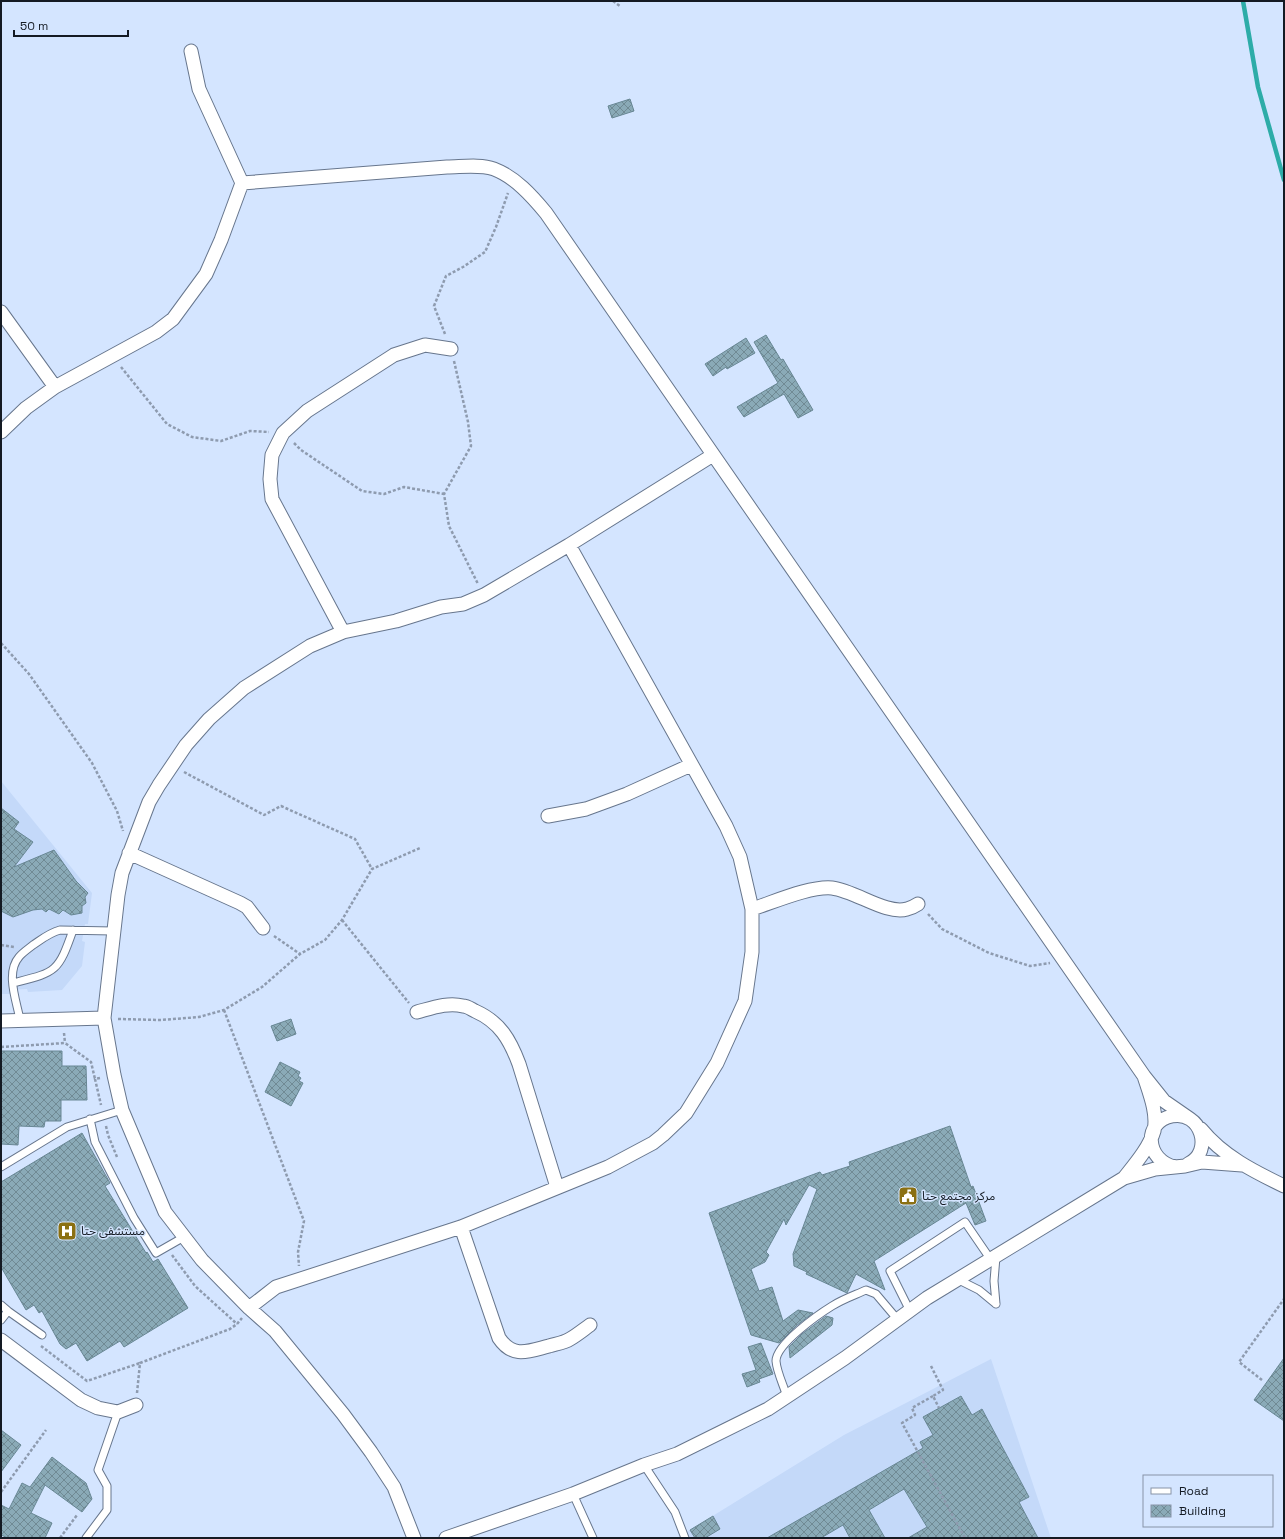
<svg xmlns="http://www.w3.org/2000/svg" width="1285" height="1539" font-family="'Space Grotesk','Noto Sans Arabic',sans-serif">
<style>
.built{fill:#c4d9f9}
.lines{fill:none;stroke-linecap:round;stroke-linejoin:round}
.stream{stroke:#2daca8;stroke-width:4.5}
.building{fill:url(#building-cross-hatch);stroke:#688794}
.lane-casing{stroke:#67768d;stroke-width:9}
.street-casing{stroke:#67768d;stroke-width:15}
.path{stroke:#8e9baf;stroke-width:2.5;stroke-dasharray:3 2;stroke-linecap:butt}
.lane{stroke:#fff;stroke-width:7}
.street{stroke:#fff;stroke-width:13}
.labels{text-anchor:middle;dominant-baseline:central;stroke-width:3;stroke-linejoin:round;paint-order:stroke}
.poi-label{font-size:12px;fill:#141a23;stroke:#d4e5ff;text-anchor:start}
</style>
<defs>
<pattern id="building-cross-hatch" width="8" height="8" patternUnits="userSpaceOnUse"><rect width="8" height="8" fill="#8aaab7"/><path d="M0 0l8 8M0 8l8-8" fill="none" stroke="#708a94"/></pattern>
</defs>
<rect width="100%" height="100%" fill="#d4e5ff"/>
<path class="built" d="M1,781L92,893L88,924H85L82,941L85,942L82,966L62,990L28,992L27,989L10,990V994H1Z
M991,1359L1051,1538H677L844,1435Z"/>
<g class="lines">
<path class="stream" d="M1243,1L1258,87L1284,180"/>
</g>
<path class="building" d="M630,99L634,111L612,118L608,106Z
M766,335L781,360L783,359L813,410L798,418L784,394L744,417L737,407L778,383L754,342Z
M746,338L755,353L727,369L726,367L713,376L705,364Z
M1,808L19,822L14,829L33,842L14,867L54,850L76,881L88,893L85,897L86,903L82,906V913L71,915L63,910L59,914L49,909L46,912L42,909L33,910L13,917L1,911Z
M291,1019L296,1034L277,1041L271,1026Z
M1,1051H62V1066H86L87,1100H61V1121H45L44,1127L19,1126L18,1145L1,1144Z
M280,1062L300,1072L298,1076L301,1078L299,1081L303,1083L291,1106L265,1092Z
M950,1126L971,1187L973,1186L986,1221L975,1225L966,1203L874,1261L885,1290L856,1274L847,1293L806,1274L807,1272L794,1266L793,1254L817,1189L809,1185L786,1225L784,1219L766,1252L769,1255L765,1262L751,1269L759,1291L772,1287L783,1321L798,1310L813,1313L796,1326L779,1343L751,1335L709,1213L820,1172L822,1175L850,1166L849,1162Z
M82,1133L110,1183L105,1186L146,1253L147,1252L153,1262L158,1259L188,1308L124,1347L120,1341L87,1361L76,1343L66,1349L60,1344L42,1311L39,1313L34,1305L26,1310L1,1267V1182Z
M826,1316L833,1318L832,1325L790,1358L789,1347L802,1334Z
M761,1343L773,1374L759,1379L760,1382L747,1387L742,1374L756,1370L748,1347Z
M1284,1358V1421L1254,1400Z
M961,1396L972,1415L982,1409L1029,1497L1019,1502L1038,1538H908L927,1527L904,1489L869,1510L885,1538H850L843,1525L821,1538H767L923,1448L920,1442L933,1435L923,1417Z
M1,1430L21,1445L1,1472Z
M52,1457L86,1483L92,1499L82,1512L45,1485L31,1513L52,1523L45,1538H8L1,1535V1505L9,1509L22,1483L30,1487Z
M713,1516L720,1529L705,1538H695L690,1530Z"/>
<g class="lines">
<defs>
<path id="lane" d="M13,983C56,972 58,973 73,930
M20,1020C17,1002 5,973 19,957C22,953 28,949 33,945C42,939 49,933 60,930L113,931
M90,1119L95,1142L134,1218L156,1253L184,1237
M1,1167L67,1127L122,1110
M996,1257L994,1281L996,1304
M959,1280L979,1290L996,1304
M1,1305L8,1311L1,1320
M8,1311L42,1335
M910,1311L890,1271L965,1222L991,1260
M787,1397C784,1386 777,1373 776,1361C776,1344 819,1314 832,1306C843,1299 855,1295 866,1290L876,1294L898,1320
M644,1465L675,1512L685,1538
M573,1494L593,1538
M86,1538L107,1510V1486L98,1470L118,1412"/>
<path id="street" d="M242,183L447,167C461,167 480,164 494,169C515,177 532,196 546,213C745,501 944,788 1144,1076
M1,312L55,387
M1,432L26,408L55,387L156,332L173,319L206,274L221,240L242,183L199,89L191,51
M343,632L272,499L270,479L272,455L283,433L307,411L394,355L425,345L451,349
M548,816L586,809L627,794L691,765
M129,853L240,903L247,907L263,928
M752,909C774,902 810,886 832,888C856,891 886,915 907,909C911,908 915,906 918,904
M417,1012C432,1008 448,1002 463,1006C467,1006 471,1009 475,1011C500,1022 510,1040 519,1064L557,1187
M1,1021L104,1018
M1201,1129C1223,1156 1253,1171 1284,1186
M1175,1167C1146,1161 1142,1122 1172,1116C1201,1110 1214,1152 1188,1164
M1124,1178C1135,1164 1149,1148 1154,1131C1158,1113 1149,1092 1144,1076L1164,1101L1190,1119
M461,1227L499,1338C513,1359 529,1351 549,1346C555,1344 564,1343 570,1339C577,1335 583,1330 590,1325
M249,1308L276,1287L461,1227L608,1167L653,1143L663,1135L686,1113L717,1063L745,1001L752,952V909L740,857L726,826L569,545
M1,1340L81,1400L98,1408L118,1412L136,1405
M414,1538L394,1487L371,1452L343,1414L275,1331L249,1308L202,1260L165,1212L122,1110L114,1075L104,1018L118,895L122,873L149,802L159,785L186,745L209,719L244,688L310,646L343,632L396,621L441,607L463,604L484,595L569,545L713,455
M446,1538L573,1494L644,1465L677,1454L768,1409L845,1358L927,1298L1124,1178L1155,1169L1185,1166L1202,1162L1242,1165"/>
</defs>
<use href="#lane" class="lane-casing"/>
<use href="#street" class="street-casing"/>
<path class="path" d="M613,1L620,6
M445,334L434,306L446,276L463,267L485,252L496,227L508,193
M454,361L468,422L471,446L444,494L449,526L478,584
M121,367L167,424L192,437L221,441L250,431L269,432
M294,443L301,450L362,491L384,494L404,487L444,494
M1,643L29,674L92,763L117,811L123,831
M184,772L264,815L281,806L355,839L372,869
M928,914L942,929L989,953L1030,966L1050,963
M342,920L409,1003
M274,936L300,954
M1,945L14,947
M224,1010L304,1221L298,1252L299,1266
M118,1019L161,1020L199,1017L224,1010L262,987L300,954L325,940L342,920L372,869L420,848
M64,1033L65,1043
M1,1047L65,1043L91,1062L95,1079
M100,1078L95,1079L101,1105
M106,1126L108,1135L117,1157
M172,1255L195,1286L237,1324
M41,1346L87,1381L140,1363
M931,1366L943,1390L933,1396L939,1408
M1262,1380L1239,1362L1284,1299
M137,1393L140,1363L230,1329L237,1324L242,1318
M933,1396L912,1408L915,1415L902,1423L965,1538
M1,1492L46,1430
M60,1538L77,1515"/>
<use href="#lane" class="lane"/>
<use href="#street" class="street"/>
</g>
<defs>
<symbol id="civic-square" viewBox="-11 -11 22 22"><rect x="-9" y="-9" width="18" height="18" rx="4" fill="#8b7012" stroke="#d4e5ff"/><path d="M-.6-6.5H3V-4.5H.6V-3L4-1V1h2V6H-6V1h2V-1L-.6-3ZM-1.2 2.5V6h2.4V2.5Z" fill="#fff"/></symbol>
<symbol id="hospital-square" viewBox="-11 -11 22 22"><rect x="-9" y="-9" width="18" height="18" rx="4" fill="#8b7012" stroke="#d4e5ff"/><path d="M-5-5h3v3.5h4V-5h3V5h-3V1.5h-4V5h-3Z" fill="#fff"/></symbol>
</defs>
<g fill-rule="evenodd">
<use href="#civic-square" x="897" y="1185" width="22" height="22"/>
<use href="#hospital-square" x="56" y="1220" width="22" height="22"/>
</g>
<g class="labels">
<g class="poi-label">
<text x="922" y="1196">مركز مجتمع حتا</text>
<text x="81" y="1231">مستشفى حتا</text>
</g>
</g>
<rect width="1285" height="1539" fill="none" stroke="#141a23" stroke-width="4"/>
<rect x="1143" y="1475" width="130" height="52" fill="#d4e5ff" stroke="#8794a7"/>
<rect x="1151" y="1488" width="20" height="6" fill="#ffffff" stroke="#8794a7"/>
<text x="1179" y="1495" font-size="12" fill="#141a23">Road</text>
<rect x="1151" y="1505" width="20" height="12" fill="url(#building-cross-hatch)" stroke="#8794a7"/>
<text x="1179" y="1515" font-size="12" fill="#141a23">Building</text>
<path d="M14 30v6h114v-6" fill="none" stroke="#141a23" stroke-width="2"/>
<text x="20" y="30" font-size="12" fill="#141a23" stroke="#d4e5ff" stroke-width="3" paint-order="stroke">50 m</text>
</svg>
